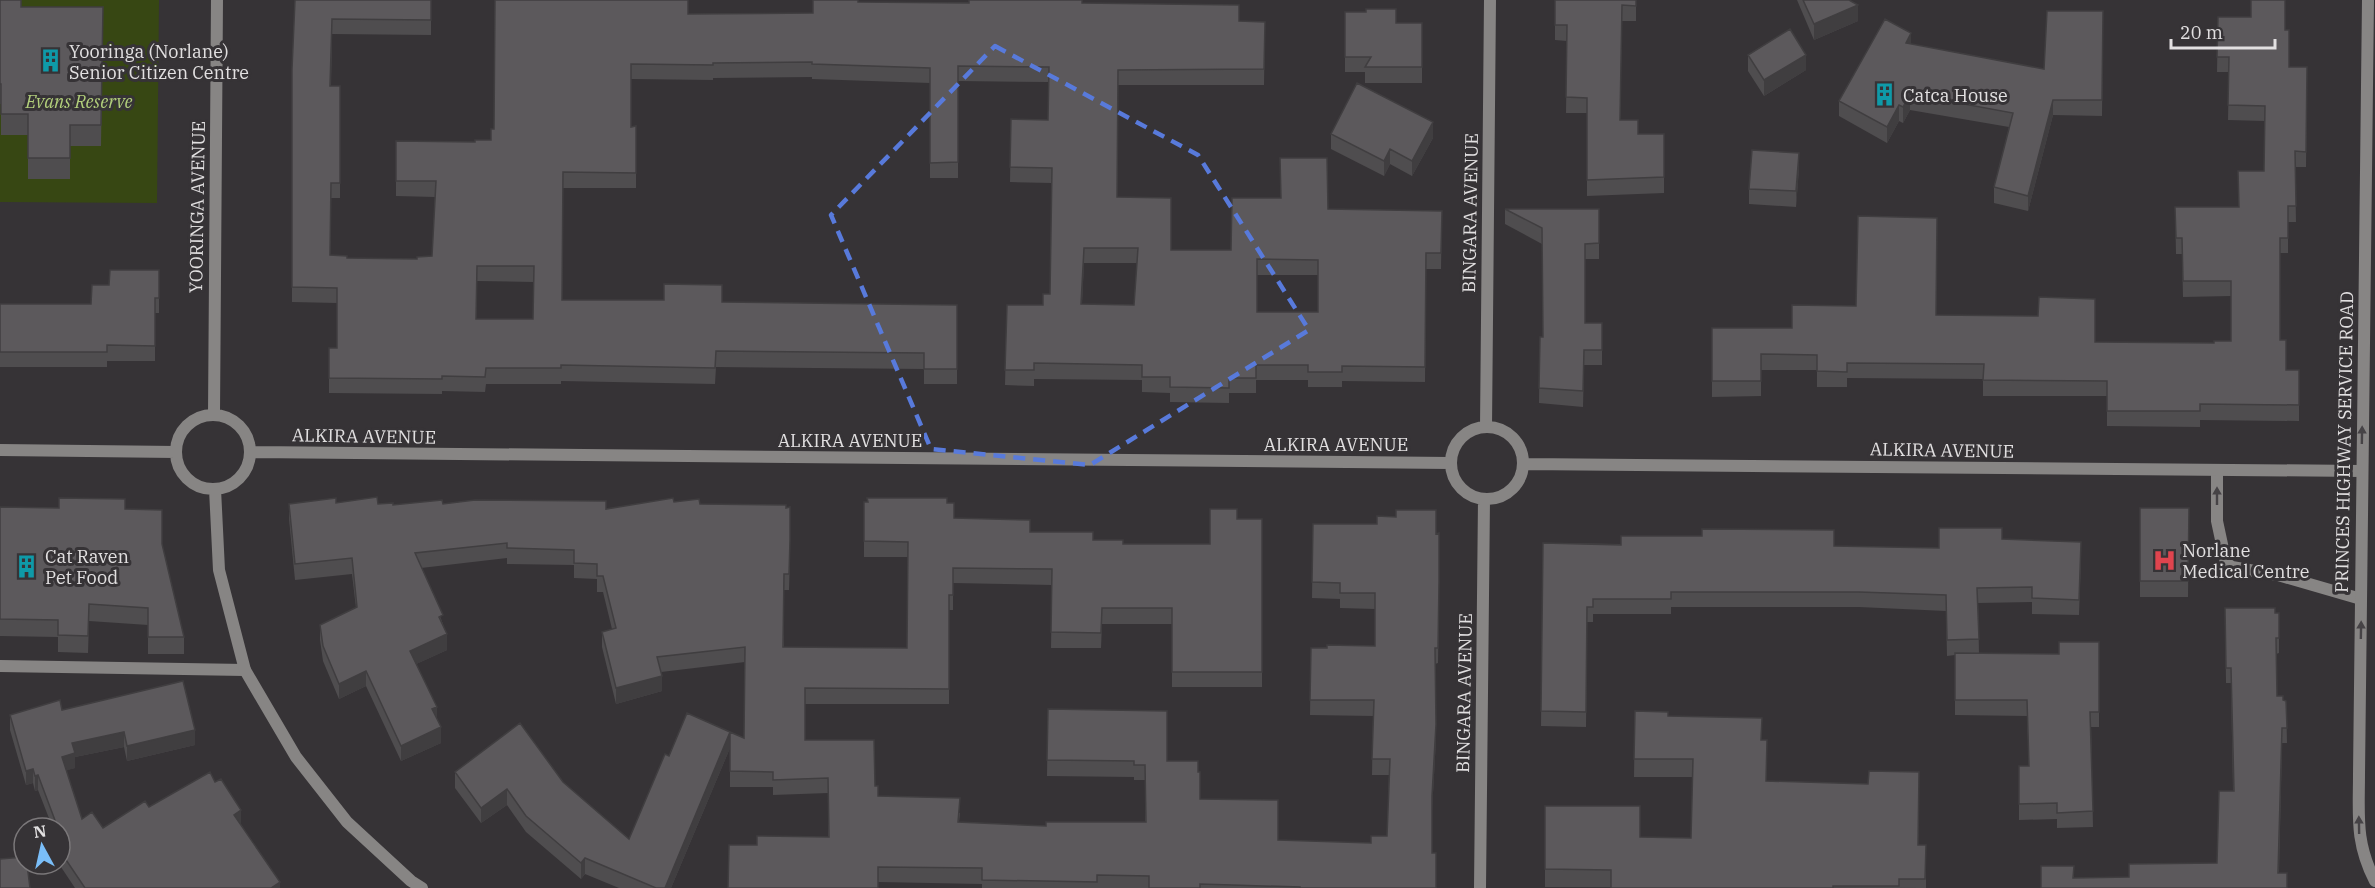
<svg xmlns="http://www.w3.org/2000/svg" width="2375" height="888" font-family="'IBM Plex Serif',serif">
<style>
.green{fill:#374713}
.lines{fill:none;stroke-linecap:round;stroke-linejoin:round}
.lane{stroke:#878584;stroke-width:12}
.street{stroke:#878584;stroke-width:12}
.wall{fill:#4f4d4f;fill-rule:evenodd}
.shaded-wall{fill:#403e40}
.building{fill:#5c595c;stroke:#403e40;stroke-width:1.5;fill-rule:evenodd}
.oneway{fill:#464346}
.marked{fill:none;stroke:#587adb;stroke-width:4.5;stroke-dasharray:12 8;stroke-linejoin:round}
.labels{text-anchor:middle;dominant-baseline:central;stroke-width:6;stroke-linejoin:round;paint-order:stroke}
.poi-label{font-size:18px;fill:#e2e0e1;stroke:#363336;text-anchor:start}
.park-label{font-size:18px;font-style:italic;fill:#b2cf7b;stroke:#363336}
.street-label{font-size:18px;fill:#e2e0e1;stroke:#363336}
</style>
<rect width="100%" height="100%" fill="#363336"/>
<path class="green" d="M0,0H159L157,203L0,202Z"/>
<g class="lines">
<path class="lane" d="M2217,471V521L2226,563L2232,567L2278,575L2361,599
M0,666L245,670"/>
<path class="street" d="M2368,0L2359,774C2359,816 2355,842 2375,881
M214,415L217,0
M176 452a37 37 0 1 1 74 0a37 37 0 1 1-74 0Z
M1486,427L1490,0
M1451 463a36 36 0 1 1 72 0a36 36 0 1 1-72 0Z
M0,450L176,452
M250,452L1450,463
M1523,464L2361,471
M215,489L219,570L245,670L296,757L347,822L411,881L422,888
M1480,888L1484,499"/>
</g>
<path class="wall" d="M0,0L22,7H103L101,146H70V179H28V135H1V104H0Z
M295,0H431V35L332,34L331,86L340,169V198H331L330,255L347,258L417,259L432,256L435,197L396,196V141L475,142L491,140L494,129L688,14L813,13L858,2L1082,3L1239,21L1265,22L1264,85H1118L1117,197L1171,250H1231L1328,209L1442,211L1441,269H1426L1425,382L1342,381V387H1308V380H1256V393H1229V403L1170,402V393L1142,392V380L1034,379V386L1005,385L1007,305H1043L1050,294L1052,183L1010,182L1011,119L1048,120V82L958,81V178H930V83L812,79V77L713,78V80L631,79V127L636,126V188H563L562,300L957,305V384H924V369L716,367L715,384L561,381V384H486L485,392L442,391V394L329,393V348H337V303L292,302V69ZM1084,263H1137L1134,305L1082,304ZM1257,275H1318V312H1257ZM477,281L534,282L533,319H476Z
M1555,0H1636V21H1622L1620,120L1638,134H1664V193L1587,196V113H1566L1567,41L1555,40Z
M1797,0H1849L1858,21L1814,40Z
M2103,11L2102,116L2053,115L2028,211L1994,203V187L2009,127L1910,110L1903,123L1899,121L1887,143L1839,116V101L1911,44L2044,69Z
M1345,12L1396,23H1422V83H1365V72H1345Z
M2218,17L2285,30L2289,67H2307L2306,167H2295L2296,222H2288V253H2280V340L2286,370H2299V421L2200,420V427L2107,426V396H1983V379L1847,378V387H1817V370H1761V396L1712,397V328H1792L1936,315L2095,342L2214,343L2231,341V296L2183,297L2182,254H2176L2175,207H2239L2264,171L2265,121L2228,120L2229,72H2217Z
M1748,55L1806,70L1764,96L1748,71Z
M1331,134L1433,138L1412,176L1390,164L1384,176L1331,149Z
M1799,168L1796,207L1749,204V189Z
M1505,209H1599V259H1585V323H1602V365H1584L1583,407L1539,403L1540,337H1543L1542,244L1505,224Z
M159,270V313H155V361H107V367H0V304H91L109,285Z
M674,502L700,504L790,556L789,590H784V647L907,648L908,557H864V502L947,503L954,518L1030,532L1123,544H1210L1237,519H1262V687H1172V624H1102L1101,648H1051L1052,585L953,583V610H949V704H805V740L875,786L878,796L960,813L959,822L1046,826L1145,822V780H1134V777L1047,776L1048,709L1167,761L1198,772L1200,799L1278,840L1371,843L1387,836L1389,775H1372L1373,716L1310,715L1311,648L1375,646V609L1340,608V599L1312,598L1313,524L1436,534L1439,598L1438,663L1435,664L1436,739L1432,811V853L1436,888H982V884L878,882L757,845L828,837V793L773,795V787H730V748L671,888H619L585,874L581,879L526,832L507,805L481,823L455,788V772L563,782L629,839L669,756L744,738L745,662L661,672L662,691L616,704L602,647V632L612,629L603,592H597V579L574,578V565L507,564V558L421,568L443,624L447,650L416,664L437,719L441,743L401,761L366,686L339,699L323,661L320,640V625L356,608L352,574L295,580L289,519V504L336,503L393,505L443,504L606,509Z
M0,507L125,509L162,545L184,637V654H148V625L89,621L88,653L58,652V637L0,636Z
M2140,508H2189L2188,597H2140Z
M2002,539L2081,557L2079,615L2032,614V602L1978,603L1979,654H2059L2099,642V727H2091L2093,827L2057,828V819L2019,820V766H2029L2027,716L1955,715V655L1947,656L1946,611L1859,607H1671V614H1593V622H1587L1586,727L1541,726L1543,543L1939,548Z
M2225,608H2275V613H2279V653L2276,654L2277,696H2283V700L2286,701L2287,743H2282L2279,873H2287V888H2041V866H2074V878L2129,877V864L2217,863L2219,791H2233L2231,683H2226Z
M62,710L195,745L127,761L124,747L75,757V768L66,770L82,819L103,828L149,807L215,782L280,888H75L59,864H60V828L52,826L38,790L35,791L33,783L26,785L10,730V715Z
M1635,711L1668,716L1762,740L1766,781L1918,845H1926V888L1545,887V806L1640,837L1691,838L1693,777H1634Z"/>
<path class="shaded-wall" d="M1858,5V21L1814,40V24Z
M1911,33V49L1906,43Z
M1806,55V70L1764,96V80Z
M1910,94V110L1903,123V107Z
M2053,100V115L2028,211V196Z
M1899,105V121L1887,143V127Z
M1433,122V138L1412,176V161Z
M1390,149V164L1384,176V161Z
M1799,153V168L1796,207V191Z
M1084,248V263L1081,320V304Z
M447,634V650L410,667V651Z
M366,671V686L339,699V684Z
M662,676V691L616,704V688Z
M437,707V723L432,709Z
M1436,724V739L1432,812V796Z
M441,727V743L401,761V746Z
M195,730V745L127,761V746Z
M124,732V747L75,757V768L62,772V757L72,743Z
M730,732V748L671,888H665Z
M33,769V783L26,785V771Z
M38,775V790L35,791V776Z
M507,789V805L481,823V808Z
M241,810V825L234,830V815Z
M585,858V874L581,879V863Z
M280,882V888H271Z"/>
<path class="building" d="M0,0H21V7H103L101,125H70V158H28V114H1V84H0Z
M295,0H431V20L332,19L330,86H340V183H331L330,255L347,256V258L417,259V257L432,256L436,181H396V141L475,142V140H491V129H494L495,0H688V14L813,13V0H858V2L969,3V0H1082V3L1239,5V21L1265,22L1264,69L1118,70L1117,197L1171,198V250H1231L1232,198H1281L1280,158H1327L1328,209L1442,211L1441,253H1426L1425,367L1342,366V372H1308V365H1256V378H1229V388L1170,387V377H1142V365L1034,363V370H1005L1007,305H1043V294H1050L1052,168L1010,167L1011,119L1048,120L1049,67L958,66V162L930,163V68L812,64V62L713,63V65L631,64V127L636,126V173L563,172L562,300H664V284L722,285V302L957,305V369H924V353L716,351L715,368L561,365V368H486L485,377L442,376V379L329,378V348H337V288L292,287V69ZM1084,248H1138L1134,305L1081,304ZM1257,259L1318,260V312H1257ZM477,266H534L533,319H476Z
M1555,0H1636V6L1622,5L1620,120H1638V134H1664V177L1587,180V98L1566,97L1567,25H1555Z
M1803,0H1849L1858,5L1814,24Z
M2251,0H2285V30H2289V67H2307L2306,152L2295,151L2296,206H2288V238H2280V340H2286V370H2299V405L2200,404V411H2107V381L1983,380L1984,364L1847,363V372L1817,371V355L1761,354V381H1712V328H1792V305L1856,306L1858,216L1937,218L1936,315L2038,316L2039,297L2095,299V342L2214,343V341H2231V281H2183L2182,238H2176L2175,207H2239L2238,171H2264L2265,106L2228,105L2229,57H2217L2218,17H2251Z
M1366,9H1396V23H1422V67H1365L1371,57H1345V12H1366Z
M2047,11H2103L2102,100H2053L2028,196L1994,187L2013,113L1910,94L1903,107L1899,105L1887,127L1839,101L1885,19L1911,33L1906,43L2044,69Z
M1790,29L1806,55L1764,80L1748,55Z
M1357,83L1433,122L1412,161L1390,149L1384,161L1331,134Z
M1752,150L1799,153L1796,191L1749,189Z
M1505,209H1599V243L1585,244V323H1602V350H1584L1583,391L1539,388L1540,337H1543L1542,228Z
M110,270H159V298H155V346L107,345V352H0V304H91L92,285H109Z
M377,497L378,504L393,503V505L442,500L443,504L475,500L606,501V509L673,498L674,502L699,499L700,504L786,505V508L790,507V540L789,574H784L783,647L907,648L908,542L864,541V502H868L867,498H947V503H954V518L1030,520V532H1093V540H1123V544H1210V509H1237V519H1262V672H1172V608H1102L1101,633L1051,632L1052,569L953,568V595H949V689L805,688V740H874L875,786H878V796L960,798L958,822L1046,826V822H1146L1145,765H1134V761L1047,760L1048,709L1167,711V761H1198V772H1200V799L1278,800V840L1371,843V836H1387L1390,759H1372L1374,700H1310L1311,648H1327V645L1375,646V593H1340V583L1312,582L1313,524H1377V516L1396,517V510H1436V534L1439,533V582L1438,648H1435L1436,724L1432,796V853H1436V888H1300V887L1200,884V888H1149V876L1097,875V882L982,880V868L878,867V888H728L729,845H757V836L829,837L828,778L773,780V772L730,771V732L744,738L745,647L657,657L662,676L616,688L602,632L616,628L603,576H597V564L574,563V550L507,548V543L415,553L443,615L439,617L447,634L410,651L437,707L432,709L441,727L401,746L366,671L339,684L323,646L320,625L357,607L352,558L295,564L289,504L336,498V503Z
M59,498L125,499V509L162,510V544L184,637H148V608L89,604L88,636L58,635V620L0,619V507L59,508Z
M2140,508H2189L2188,581H2140Z
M1939,528H2002V539L2081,542L2079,600L2032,598V587L1977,588L1979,639L1947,640L1946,595L1859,592H1671V599H1593V607H1587L1586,712L1541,711L1543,543L1621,545V536H1702V529L1834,530V546L1939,548Z
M2225,608H2275V613H2279V638H2276L2277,696H2283V700L2286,701L2287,728H2282L2278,873H2287V888H2041V866H2074L2073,878L2129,877V864L2217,863L2219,791H2234L2231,668H2226Z
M2059,642H2099V712H2090L2093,811L2057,813V803L2019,804V766H2029L2027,700H1955V653L2059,654Z
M183,681L195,730L127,746L124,732L72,743L75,753L62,757L82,819L92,812L103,828L145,801L149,807L210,772L215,782L221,779L241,810L234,815L280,882L271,888H85L60,851V828H49L56,823L38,775L35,776L33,769L26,771L10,715L60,700L62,710Z
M1635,711L1668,712V716L1762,718L1761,740H1767L1766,781L1868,784L1869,771L1919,772L1918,845H1926L1925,879H1899V886H1833V888H1611V870L1545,869V806H1640V837L1691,838L1693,759H1634Z
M687,713L730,732L665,888H656L585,858L581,863L526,816L507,789L481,808L455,772L520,723L563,782L629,839L665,754L669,756Z
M24,857V864H27L30,888H0V859Z"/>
<defs><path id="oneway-solid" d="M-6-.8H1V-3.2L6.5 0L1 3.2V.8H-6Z" transform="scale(1.5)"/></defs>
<g class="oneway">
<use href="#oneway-solid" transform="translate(2362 435) rotate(-89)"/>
<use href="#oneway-solid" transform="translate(2217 496) rotate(-90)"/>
<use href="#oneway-solid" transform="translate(2361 630) rotate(-89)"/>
<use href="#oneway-solid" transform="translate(2359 825) rotate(-91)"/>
</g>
<path class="marked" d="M995,46L1198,155L1309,330L1090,465L931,449L831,215Z"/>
<defs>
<symbol id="building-bare" viewBox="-9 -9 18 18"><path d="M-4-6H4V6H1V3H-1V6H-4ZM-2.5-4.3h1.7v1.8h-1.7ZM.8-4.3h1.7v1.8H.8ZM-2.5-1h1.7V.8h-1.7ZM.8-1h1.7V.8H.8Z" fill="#0f9aa8" stroke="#363336" stroke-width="2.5" paint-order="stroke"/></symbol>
<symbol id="hospital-bare" viewBox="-9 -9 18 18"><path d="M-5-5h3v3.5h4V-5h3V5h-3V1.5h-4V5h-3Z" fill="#e0444e" stroke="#363336" stroke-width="2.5" paint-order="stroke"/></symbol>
</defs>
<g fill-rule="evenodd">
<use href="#building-bare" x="34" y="44" width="33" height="33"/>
<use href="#building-bare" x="1868" y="78" width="33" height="33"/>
<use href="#hospital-bare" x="2148" y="544" width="33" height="33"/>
<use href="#building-bare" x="10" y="550" width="33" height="33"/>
</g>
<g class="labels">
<g class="poi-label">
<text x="69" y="51">Yooringa (Norlane)<tspan x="69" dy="21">Senior Citizen Centre</tspan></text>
<text x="1903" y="95">Catca House</text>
<text x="2182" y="550">Norlane<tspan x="2182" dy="21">Medical Centre</tspan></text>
<text x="45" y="556">Cat Raven<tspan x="45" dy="21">Pet Food</tspan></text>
</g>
<g class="park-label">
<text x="79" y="101">Evans Reserve</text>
</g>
<g class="street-label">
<text transform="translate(197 207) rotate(-89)">YOORINGA AVENUE</text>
<text transform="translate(1470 213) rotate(-89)">BINGARA AVENUE</text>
<text transform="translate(364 436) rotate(1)">ALKIRA AVENUE</text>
<text x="850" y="440">ALKIRA AVENUE</text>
<text transform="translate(2344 442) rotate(-89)">PRINCES HIGHWAY SERVICE ROAD</text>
<text x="1336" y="444">ALKIRA AVENUE</text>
<text transform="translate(1942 450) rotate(1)">ALKIRA AVENUE</text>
<text transform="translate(1464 693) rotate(-89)">BINGARA AVENUE</text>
</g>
</g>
<g transform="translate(42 846) rotate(352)"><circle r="28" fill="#363336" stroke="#7b787a" stroke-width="1.5"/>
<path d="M0-4.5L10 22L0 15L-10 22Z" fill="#7abef8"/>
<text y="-9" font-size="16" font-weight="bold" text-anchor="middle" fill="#e2e0e1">N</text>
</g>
<path d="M2171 39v9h104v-9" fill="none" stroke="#e2e0e1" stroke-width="3"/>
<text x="2180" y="39" font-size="18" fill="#e2e0e1" stroke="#363336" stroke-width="4.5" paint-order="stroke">20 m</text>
</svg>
